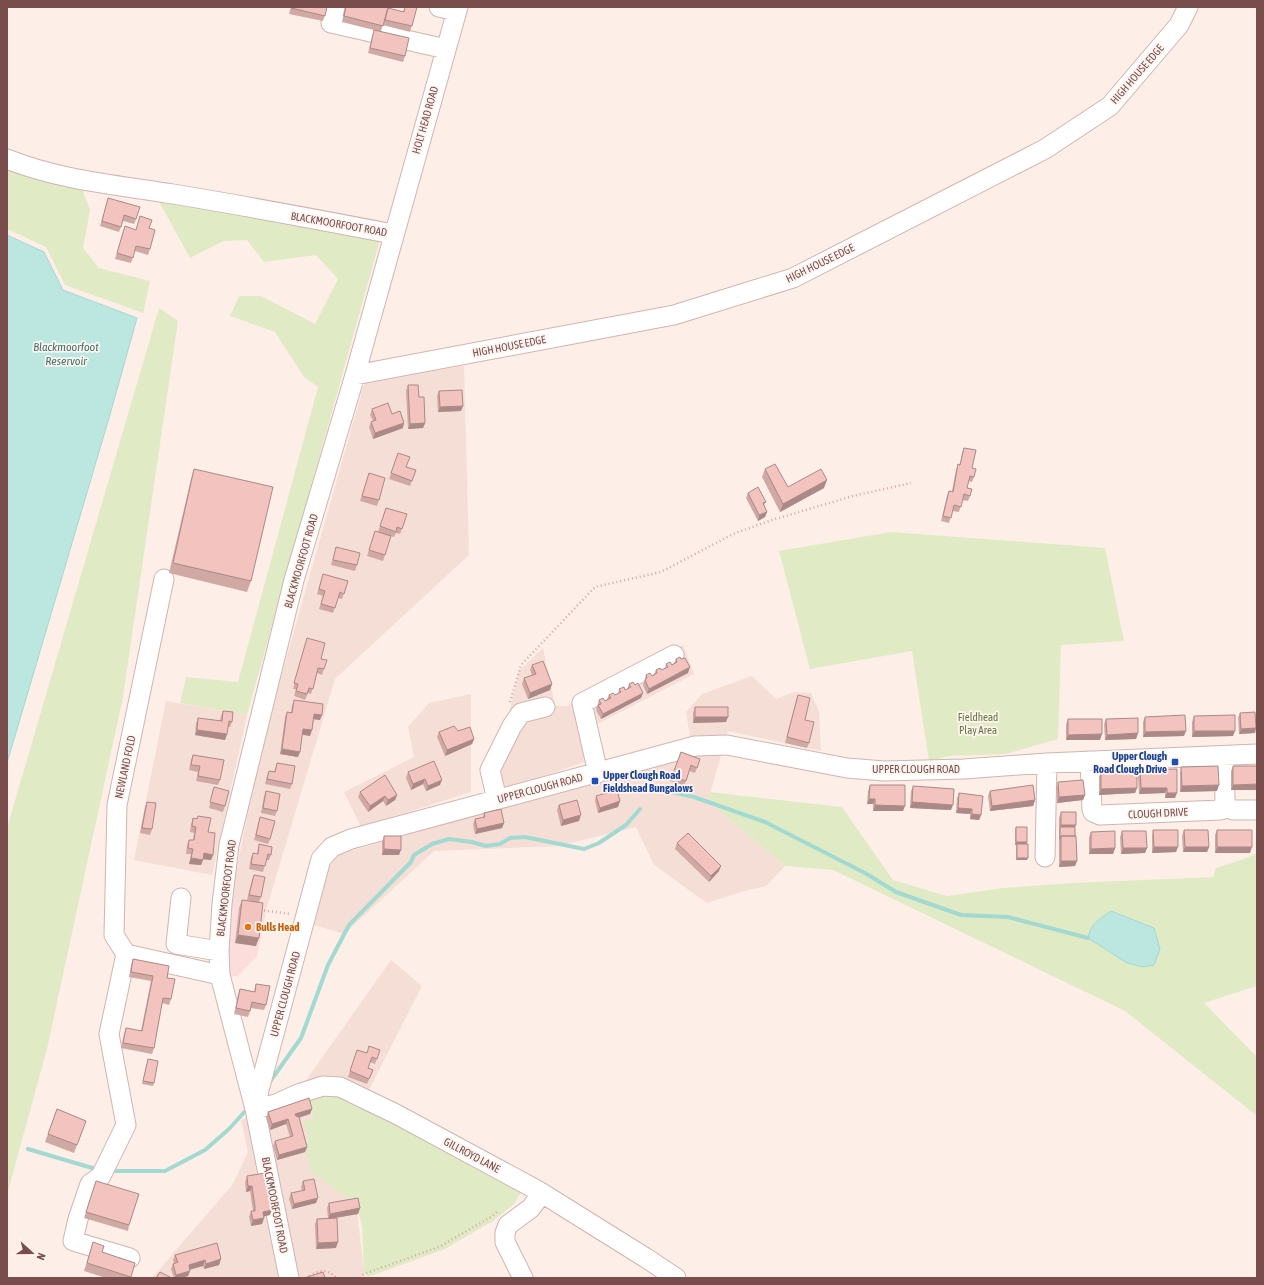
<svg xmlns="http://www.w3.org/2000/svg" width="1264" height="1285" font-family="'Asap Condensed',sans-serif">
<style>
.residential{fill:#f5ded6}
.commercial{fill:#fddcdc}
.green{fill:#e0ebc6}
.water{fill:#bce7e0;stroke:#a2d9d1}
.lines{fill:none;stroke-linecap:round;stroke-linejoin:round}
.stream{stroke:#a2d9d1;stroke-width:4}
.minor-casing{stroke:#d2b4b0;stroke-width:21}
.path{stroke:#d8a6a2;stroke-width:2.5;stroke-dasharray:1 3;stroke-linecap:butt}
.minor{stroke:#fff;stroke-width:19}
.wall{fill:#d1a9a4}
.shaded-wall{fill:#aa8986}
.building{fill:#f3c4bf;stroke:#aa8986}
.transit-dot{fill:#1a4fb4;stroke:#fff4ef;stroke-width:1.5}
.food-dot{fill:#e8710a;stroke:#fff4ef;stroke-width:1.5}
.labels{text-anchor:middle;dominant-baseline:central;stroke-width:3.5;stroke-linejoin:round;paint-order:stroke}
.street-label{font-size:11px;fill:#784d4b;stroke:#fff4ef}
.park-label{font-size:11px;fill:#617740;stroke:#fff4ef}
.transit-label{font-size:11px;font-weight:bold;fill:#164399;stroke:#fff4ef;text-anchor:end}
.food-label{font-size:11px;font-weight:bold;fill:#c56008;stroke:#fff4ef;text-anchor:start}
.water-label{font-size:12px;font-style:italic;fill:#3b756d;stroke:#fff4ef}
</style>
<rect width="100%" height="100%" fill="#fdeee8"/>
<path class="residential" d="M464,366L469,555L335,679L267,907L230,902L261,747L365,381Z
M683,645L694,674L584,731L590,760L501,791L495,772L519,671L543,648L555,706H567Z
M752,676L776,699L794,692L811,693L819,711L821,751L728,731L708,801L785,866L766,886L741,892L707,903L654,865L636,827L558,846L434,851L344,934L308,923L328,865L340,854L693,754L686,712L702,694Z
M471,694V792L361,827L344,792L414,757L408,727L429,703Z
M166,701L247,715L212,875L134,860Z
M391,960L422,986L369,1090L339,1079L302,1086Z
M308,1102L313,1119L302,1122L308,1135L306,1150L356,1203L365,1278H296L266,1117Z
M249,1117L279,1278H152L233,1184L248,1152L241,1120Z"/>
<path class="commercial" d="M230,902L267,907L257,956L238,976H228Z"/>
<path class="green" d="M7,165L82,189L90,210L83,248L99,268L150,281L143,313L65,285L46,247L7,229Z
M158,200L380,240L247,715L180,703L186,677L238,682L318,387L304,377L275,332L230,316L239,296H261L315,324L338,279L316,255L264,262L247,240L224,241L190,258Z
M159,308L178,321L123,697L47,1049L7,1195V828Z
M891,532L1105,548L1124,641L1061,645L1058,739L1006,754L949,756L929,761L912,651L810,669L779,551Z
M710,792L842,807L893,880L947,896L1003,888L1072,883L1213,877L1216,868L1244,859L1257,853V986L1204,1003L1257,1057V1116L1125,1011L833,870L785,866L708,801Z
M332,1093L431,1142L522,1191L514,1204L493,1221L445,1249L368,1277L364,1272L362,1226L356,1204L311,1172L306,1150L308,1135L302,1122L313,1119L308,1098Z"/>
<path class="water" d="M7,235L44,252L63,290L137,318L109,418L7,763Z
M1111,911L1154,928L1160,949L1154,965L1143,967L1127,963L1088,938C1090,924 1100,919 1111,911Z"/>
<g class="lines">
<path class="stream" d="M672,792L694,797L765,822L865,873L896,892L961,915L1008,917L1088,938
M269,1083L301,1038L328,965L349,925L411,862L414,855L432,844L449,839L472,842L486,846L500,844L510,838L525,837L584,849L599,843L626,825L640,809
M28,1149L99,1170
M109,1171H165L205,1150L229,1129L248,1108"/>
<defs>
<path id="minor" d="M335,7L331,23L446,49
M439,7L456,11
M7,159C59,180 117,185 173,194C246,206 320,220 393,234
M355,375L674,315L793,278L1045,149L1110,106L1179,25L1188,7
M164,579L117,805L114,935L126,954L220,975
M1090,761L1092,809L1093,812L1100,815L1221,810L1225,802L1224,756
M598,773L582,703L674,655
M497,800L490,770L512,726L521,713L545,707
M1225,802L1229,808L1233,810H1257
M1045,857L1047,763
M181,898L176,944L219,951
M126,954L109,1034L126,1125L101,1176L90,1184L78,1219L73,1241L130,1258
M256,1106L259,1090L321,859L332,847L351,839L695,746L727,745L847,768L884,771L964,769L1047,763L1257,754
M255,1109L276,1104L298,1094L323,1086L340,1087L396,1114L537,1190L646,1258L676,1278
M289,1278L255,1109L220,975L219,951L222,904L229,845L294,580L355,375L458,7
M523,1278L505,1242V1233L508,1225L531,1208L542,1193"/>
</defs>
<use href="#minor" class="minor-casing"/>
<path class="path" d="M510,702L521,665L595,587L661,572L733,534L772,520L853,496L911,483
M260,910L291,914
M306,1278C321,1270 323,1267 337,1278
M360,1278L364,1274L439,1247L491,1217L497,1212"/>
<use href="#minor" class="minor"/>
</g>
<path class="wall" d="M291,7H327L323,21L289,14Z
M345,7H388L381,31L405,56L403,62L368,53L374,30L342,22Z
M405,7H417L410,32L383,25L388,8L403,12Z
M108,198L136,219L134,224L123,221L119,232L100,226Z
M140,216L149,228L150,249L148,255L135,251L131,263L115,259L125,226L136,230Z
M408,385L419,397L425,423L423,428L408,429L406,391Z
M439,391L461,411L438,412L437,396Z
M372,409L392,414L403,428L373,439L369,427L371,422L373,421L370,415Z
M964,448L972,468L974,477L972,482L968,481L967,488L970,496L968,501L962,500L959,512L952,511L949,523L941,521L947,496L949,491H952L956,470L958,464L960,465L962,453Z
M398,453L406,467L416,470L410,486L389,479Z
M194,469L251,581L247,592L169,573L191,479Z
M765,469L788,487L824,488L780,512L762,477Z
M369,473L379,500L377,506L360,501Z
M748,493L766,502L764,505L767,512L765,517L758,521L746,498Z
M386,508L407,514L400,534L396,533L394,537L391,536L383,561L367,556L375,531L378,532Z
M336,547L357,565L355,571L331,565Z
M323,574L348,581L342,599L338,598L333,613L319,609L323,596L317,594Z
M307,638L321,659L324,669L322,675L317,673L311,694L308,693L305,700L294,696L296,689H293Z
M676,659L688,673L647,694L643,685L646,675L652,676L654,674L656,670H661L665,669L666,664L672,665L674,663Z
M532,665L552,684L550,690L528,699L522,684L524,678L532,675L530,670Z
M629,684L641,698L601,719L596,710L599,700L605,701L607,699L609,695H615L618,694L619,689L625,690L627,689Z
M798,695L805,720L809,743L807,748L785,743L796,701Z
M294,700L320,720L314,719L310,736L302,735L298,757L280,754L285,717L287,712H291L292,706Z
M695,707L726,722L693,723V713Z
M223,711L232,722L230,727H228L227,734L225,740L195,735L196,723L198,718L220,721L221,716Z
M1240,713L1256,728L1255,733L1239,734L1238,718Z
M1194,716L1233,736L1192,737V722Z
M1145,717L1184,736L1143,737V722Z
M1068,719L1100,740H1066V724Z
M1106,719L1138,733L1136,739L1105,740L1104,724Z
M458,731L474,739L472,744L445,756L437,737L439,732Z
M681,752L700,759L695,773L689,771L684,786L670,781Z
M193,755L220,780L218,785L196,781L198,772L189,770L191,760Z
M277,763L292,784L290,789L265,784L267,776L269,771L274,772Z
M1233,766H1257L1231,790V771Z
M1181,767L1217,791L1180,792V773Z
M1177,769L1175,798H1165V793L1139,794L1138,775L1140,770Z
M1101,771L1137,788L1135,793L1099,795V777Z
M408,772L440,785L426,791L423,784L411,790L406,778Z
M1058,782L1085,795L1083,800L1057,803L1056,788Z
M870,785L903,811H873V804H867L868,791Z
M913,786L951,810L910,808L911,791Z
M214,787L225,806L223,812L209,808Z
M266,791L277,811L275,816L261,813L264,796Z
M990,791L1035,800L1033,806L990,811L988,796Z
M360,792L397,795L395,800L386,806L383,801L368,812L358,797Z
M959,793L981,815L979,820L970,819V814L956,813L957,798Z
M596,796L620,801L618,807L598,813L595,801Z
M147,802L152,829L150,835L140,833L145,807Z
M559,805L579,821L561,826L557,810Z
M1061,812L1075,827L1077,861L1075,866L1059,867V818Z
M484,813L504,823L502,828L475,834L473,824L475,819L483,817Z
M198,816L208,832L213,855L211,860L203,859L201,865L189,864L191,854H186L187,845L189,840H193L194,833L190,832L191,824L193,818L196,819Z
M260,817L270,839L268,844L254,840Z
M1016,827L1027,842V860H1016V845H1015V830Z
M1153,830L1176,852L1152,853V836Z
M1184,830L1209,847L1207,852H1183L1182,836Z
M1217,830L1250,853H1215V835Z
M1122,831L1147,848L1145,853L1121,854L1120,837Z
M1091,832L1115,848L1113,854H1089V837Z
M384,836L399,855H382V842Z
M677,843L719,871L709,882L675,849Z
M259,844L271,855L269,860H266L263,872L249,869L251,858L253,853L257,854Z
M254,875L261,897L259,902L256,946L235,943L239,908L242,900L254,902L247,900L252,880Z
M133,959L167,978L171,999L169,1005L162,1003L154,1048L152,1054L121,1048L124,1034L126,1028L141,1031L151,981L129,977L131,965Z
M256,984L266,1005L264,1010L251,1008L248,1017L234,1014L238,995L240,989L254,992Z
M357,1050L367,1053L380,1050L375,1064L370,1062L368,1068L373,1070L367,1084L348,1077Z
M148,1059L154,1083L153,1086L142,1084Z
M57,1109L86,1121L74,1153L45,1142Z
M312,1109L310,1114L299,1118L307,1147L305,1152L277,1160L273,1146L275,1141L290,1137L286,1124L270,1130L266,1118L268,1112Z
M247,1176L270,1215L264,1216V1218L262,1224L251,1226L249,1217L251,1211H253L250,1191L246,1192L245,1182Z
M96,1181L129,1225L128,1231L84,1218Z
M303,1181L316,1203L292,1209L289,1199L291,1193L302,1191L301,1187Z
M329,1203L360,1208L358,1214L335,1218L336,1248L316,1249L315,1224L317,1219L328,1218L327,1208Z
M93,1242L102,1252L135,1263L130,1278H106L84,1271Z
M217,1243L219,1265L204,1269L203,1266L190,1270V1271L188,1276L181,1278H174L171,1269L173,1264L174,1263L173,1260L175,1255Z"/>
<path class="shaded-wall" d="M463,406L461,411L438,412L440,407Z
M404,423L403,428L373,439L375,433Z
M425,423L423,428L408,429L410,424Z
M827,480L824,488L780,512L783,504Z
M767,512L765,517L758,521L759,515Z
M690,667L688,673L647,694L649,689Z
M552,684L550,690L528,699L530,693Z
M643,693L641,698L601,719L603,714Z
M314,714L322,715L320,720L312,719Z
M695,717H728L726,722L693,723Z
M1256,728L1255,733L1239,734L1241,729Z
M303,729L312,730L310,736L301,734Z
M197,730L227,734L225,740L195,735Z
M1186,731L1184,736L1143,737L1145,732Z
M1194,731H1235L1233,736L1192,737Z
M1138,733L1136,739L1105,740L1107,735Z
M1102,734L1100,740H1066L1068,735Z
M474,739L472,744L445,756L447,750Z
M282,749L300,752L298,757L280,754Z
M425,779L423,784L411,790L413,784Z
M442,780L440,785L426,791L428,786Z
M1257,784V790H1231L1233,785Z
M1219,785L1217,791L1180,792L1182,786Z
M1137,788L1135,793L1099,795L1101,789Z
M1141,788H1167L1165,793L1139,794Z
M1167,793H1177L1175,798H1165Z
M397,795L395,800L386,806L388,800Z
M1085,795L1083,800L1057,803L1059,797Z
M385,796L383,801L368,812L370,806Z
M869,799H875L873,804H867Z
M1035,800L1033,806L990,811L992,806Z
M620,801L618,807L598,813L600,808Z
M912,802L953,805L951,810L910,808Z
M875,805L905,806L903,811H873Z
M958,808L972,809L970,814L956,813Z
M972,814L981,815L979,820L970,819Z
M581,815L579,821L561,826L563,820Z
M504,823L502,828L475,834L477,829Z
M1061,825H1076L1074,830L1060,827Z
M1016,842H1027L1026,845L1017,844L1016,845H1015Z
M1154,847H1178L1176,852L1152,853Z
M1185,847H1209L1207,852H1183Z
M1217,847H1252L1250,853H1215Z
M1115,848L1113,854H1089L1091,849Z
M1123,848H1147L1145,853L1121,854Z
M384,849L401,850L399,855H382Z
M204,853L213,855L211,860L202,859Z
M191,858L203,860L201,865L189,864Z
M1017,858H1028L1027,860H1016Z
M1061,861H1077L1075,866L1059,867Z
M721,866L719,871L709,882L711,876Z
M238,935L259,938L256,946L235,943Z
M312,1109L310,1114L293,1119L295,1114Z
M288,1119L286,1124L270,1130L272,1124Z
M307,1147L305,1152L277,1160L279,1155Z
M248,1186H252L250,1191L246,1192Z
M318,1198L316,1203L292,1209L294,1204Z
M360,1208L358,1214L328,1219L330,1214Z
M272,1210L270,1215L261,1217L263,1212Z
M264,1218L262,1224L251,1226L253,1220Z
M338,1242L336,1248L316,1249L318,1243Z
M221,1259L219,1265L204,1269L206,1264Z
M205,1260L203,1266L187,1270L189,1265Z
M190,1271L188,1276L181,1278H175L176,1275Z"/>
<path class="building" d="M291,7H327L325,16L291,8Z
M346,7H388L383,26L344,16Z
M405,7H417L412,26L385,20L388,8L404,12Z
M374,30L409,38L405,56L370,48Z
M108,198L140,207L136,219L124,215L121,227L102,221Z
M140,216L152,220L149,228L155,230L150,249L136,246L133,258L117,253L125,226L136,230Z
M408,385H418L419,397H424L425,423L410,424Z
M462,390L463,406L440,407L439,391Z
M388,403L392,414L400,411L404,423L375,433L371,422L376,420L372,409Z
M964,448L976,450L972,468L976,469L974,477L970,476L967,488L972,489L970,496L964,494L961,507L954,505L951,518L943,516L949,491L953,492L958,464L960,465Z
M398,453L410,457L406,467L416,470L412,481L391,473Z
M775,464L788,487L821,469L827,480L783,504L765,469Z
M194,469L273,487L251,581L173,563Z
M369,473L385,478L379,500L362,496Z
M758,487L766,502L763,503L767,512L759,515L748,493Z
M386,508L407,514L402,529L397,527L396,532L380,526Z
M375,531L391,536L385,555L369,550Z
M336,547L360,553L357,565L333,560Z
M323,574L348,581L344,594L340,592L335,608L321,604L325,591L319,589Z
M307,638L325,643L321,659L327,660L324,669L318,668L313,689L309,688L307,694L296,691L298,684L294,683Z
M680,657L681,659L685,658L690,667L649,689L645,680L647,678L646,675L650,673L652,676L657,673L656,670L660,668L661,670L668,667L666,664L670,662L672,665L677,662L676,659Z
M543,661L552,684L530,693L524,678L536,674L532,665Z
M633,682L635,685L638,683L643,693L603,714L598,705L601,704L599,700L603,698L605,701L611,698L609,695L613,693L615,695L621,692L619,689L624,687L625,690L631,687L629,684Z
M798,695L810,698L805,720L814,722L809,743L787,737Z
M294,700L323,704L322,715L314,714L312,730L303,729L300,752L282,749L287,712L292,713Z
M695,707H728V717H695Z
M223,711L233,712L232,722L229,721L227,734L197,730L198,718L222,721Z
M1255,712L1256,728L1241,729L1240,713Z
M1185,715L1186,731L1145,732V717Z
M1235,715V731H1194V716Z
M1138,718V733L1107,735L1106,719Z
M1068,719H1102V734L1068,735Z
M454,726L458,731L470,727L474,739L447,750L439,732Z
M681,752L700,759L697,768L691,765L686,781L672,776Z
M193,755L224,760L220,780L198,776L200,766L191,765Z
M434,761L442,780L428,786L425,779L413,784L408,772Z
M277,763L295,766L292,784L267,779L269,771L275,772Z
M1218,766L1219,785L1182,786L1181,767Z
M1233,766H1257V784L1233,785Z
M1177,769V793H1167V788H1141L1140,770Z
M1137,770V788L1101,789V771Z
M385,775L397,795L388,800L385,796L370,806L360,792Z
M1083,780L1085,795L1059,797L1058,782Z
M870,785H905V806L875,805V799H869Z
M1033,785L1035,800L992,806L990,791Z
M913,786L954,789L953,805L912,802Z
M214,787L229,791L225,806L210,802Z
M617,790L620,801L600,808L596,796Z
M266,791L280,794L277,811L263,808Z
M959,793L983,796L981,815L972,814V809L958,808Z
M577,800L581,815L563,820L559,805Z
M147,802L156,803L152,829L142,828Z
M501,809L504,823L477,829L475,819L485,817L484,813Z
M1061,812H1076V825H1061Z
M198,816L211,818L208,832L215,833L213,855L204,853L203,860L191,858L193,849L188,848L189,840H194L196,827L192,826L193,818L197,819Z
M260,817L275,821L270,839L256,835Z
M1016,827H1027V842H1016Z
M1060,827H1075V836H1061L1060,839Z
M1153,830H1178V847H1154Z
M1184,830H1208L1209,847H1185Z
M1217,830H1252V847H1217Z
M1115,831V848L1091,849V832Z
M1122,831H1146L1147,848H1123Z
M688,833L721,866L711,876L677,843Z
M384,836H401V850L384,849Z
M1061,836H1076L1077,861H1061Z
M259,844L272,847L271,855L268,854L265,866L251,864L253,853L258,854Z
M1017,844H1028V858H1017Z
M254,875L265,877L261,897L249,895Z
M242,900L263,903L259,938L238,935Z
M133,959L169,966L167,978L175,979L171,999L163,998L154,1048L123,1043L126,1028L142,1031L153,976L131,972Z
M256,984L270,986L266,1005L252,1002L250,1011L236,1008L240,989L255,992Z
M369,1046L380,1050L377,1059L372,1057L368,1068L373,1070L369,1079L350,1071L357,1050L367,1053Z
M148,1059L158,1061L154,1083L143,1081Z
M309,1098L312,1109L295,1114L296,1116L299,1117L307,1147L279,1155L275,1141L293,1136L288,1119L272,1124L268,1112Z
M57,1109L86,1121L77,1145L48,1134Z
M265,1173L272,1210L263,1212L264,1218L253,1220L251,1211H255V1207L252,1186H248L247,1176Z
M314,1179L318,1198L294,1204L291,1193L305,1190L303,1181Z
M96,1181L139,1194L129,1225L86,1212Z
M358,1198L360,1208L330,1214L329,1203Z
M337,1218L338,1242L318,1243L317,1219Z
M93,1242L104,1246L102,1252L135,1263L131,1277L87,1263Z
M217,1243L221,1259L206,1264L205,1260L189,1265L190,1271L176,1275L173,1264L178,1262L175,1255Z
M160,1272L170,1277V1278H156Z
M323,1272L325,1278H307V1277Z"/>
<g class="transit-dot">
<rect x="1171" y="758" width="8" height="8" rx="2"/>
<rect x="591" y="777" width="8" height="8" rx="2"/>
</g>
<circle class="food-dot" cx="248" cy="927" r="4"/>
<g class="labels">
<g class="street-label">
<text transform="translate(1137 74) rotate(-49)">HIGH HOUSE EDGE</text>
<text transform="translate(425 120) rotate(-74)">HOLT HEAD ROAD</text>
<text transform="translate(339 224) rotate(10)">BLACKMOORFOOT ROAD</text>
<text transform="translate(820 263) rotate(-26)">HIGH HOUSE EDGE</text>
<text transform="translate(509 346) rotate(-11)">HIGH HOUSE EDGE</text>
<text transform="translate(301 561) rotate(-74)">BLACKMOORFOOT ROAD</text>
<text transform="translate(125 767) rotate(-78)">NEWLAND FOLD</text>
<text x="916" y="769">UPPER CLOUGH ROAD</text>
<text transform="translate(540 788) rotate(-15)">UPPER CLOUGH ROAD</text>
<text transform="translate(1158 813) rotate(-3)">CLOUGH DRIVE</text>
<text transform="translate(226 888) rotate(-83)">BLACKMOORFOOT ROAD</text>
<text transform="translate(285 994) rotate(-75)">UPPER CLOUGH ROAD</text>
<text transform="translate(472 1155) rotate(28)">GILLROYD LANE</text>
<text transform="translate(275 1205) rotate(79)">BLACKMOORFOOT ROAD</text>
</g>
<g class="park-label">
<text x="978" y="717">Fieldhead<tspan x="978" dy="13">Play Area</tspan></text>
</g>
<g class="transit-label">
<text x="1167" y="756">Upper Clough<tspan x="1167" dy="13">Road Clough Drive</tspan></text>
<text x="603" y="775" text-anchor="start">Upper Clough Road<tspan x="603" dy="13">Fieldshead Bungalows</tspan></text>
</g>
<g class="food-label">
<text x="256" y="927">Bulls Head</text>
</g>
<g class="water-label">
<text x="66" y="347">Blackmoorfoot<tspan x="66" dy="14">Reservoir</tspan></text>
</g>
</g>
<rect width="1264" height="1285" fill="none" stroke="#784d4b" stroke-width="16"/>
<g transform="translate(32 1253) rotate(111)" stroke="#fff4ef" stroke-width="3" paint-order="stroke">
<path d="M0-3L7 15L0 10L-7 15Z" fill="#784d4b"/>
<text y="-6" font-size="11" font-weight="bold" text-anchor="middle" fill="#784d4b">N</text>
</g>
</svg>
